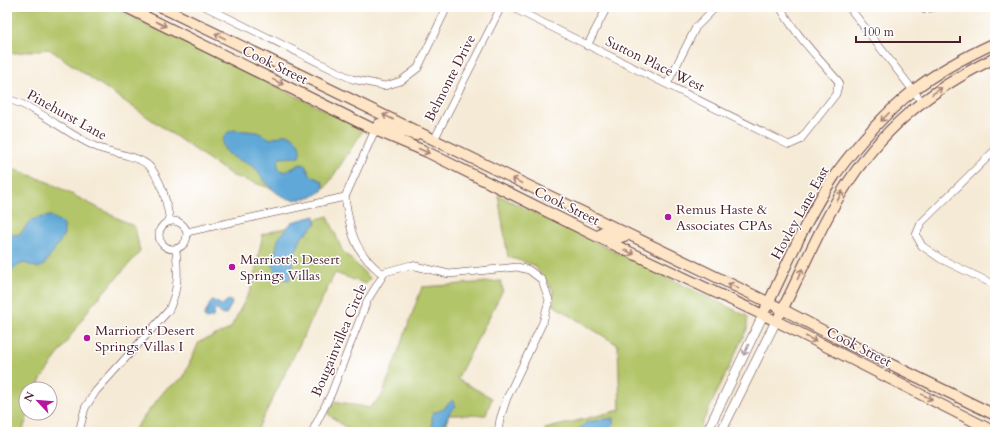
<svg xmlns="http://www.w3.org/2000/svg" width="1002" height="439" font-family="Cardo,serif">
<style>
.green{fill:#b3c569;stroke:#7e724a}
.water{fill:#5fa8d7;stroke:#546481}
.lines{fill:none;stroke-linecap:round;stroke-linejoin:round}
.minor-casing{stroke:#643d44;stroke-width:8}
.tertiary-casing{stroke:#643d44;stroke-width:10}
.secondary-casing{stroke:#643d44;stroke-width:12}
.minor{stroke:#fff;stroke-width:7}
.tertiary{stroke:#fff;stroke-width:9}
.secondary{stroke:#fde5c5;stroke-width:10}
.oneway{stroke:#a48278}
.oneway2{stroke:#ae9aa0}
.poi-dot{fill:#b5179e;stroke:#fff;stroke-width:1.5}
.labels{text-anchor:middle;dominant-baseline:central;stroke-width:3;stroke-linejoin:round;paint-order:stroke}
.street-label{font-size:14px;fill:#4a1f2b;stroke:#fff}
.poi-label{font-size:14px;fill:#4a1f2b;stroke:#fff;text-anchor:start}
</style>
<rect width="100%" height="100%" fill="#fff"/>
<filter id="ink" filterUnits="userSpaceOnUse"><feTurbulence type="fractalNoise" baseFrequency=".025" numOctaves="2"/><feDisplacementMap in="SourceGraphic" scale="8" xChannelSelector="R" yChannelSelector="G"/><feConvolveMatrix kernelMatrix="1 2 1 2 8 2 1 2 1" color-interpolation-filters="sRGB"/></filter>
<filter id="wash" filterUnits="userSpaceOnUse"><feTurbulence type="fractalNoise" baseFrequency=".012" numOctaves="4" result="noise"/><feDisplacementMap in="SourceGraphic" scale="16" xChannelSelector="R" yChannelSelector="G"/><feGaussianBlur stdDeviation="0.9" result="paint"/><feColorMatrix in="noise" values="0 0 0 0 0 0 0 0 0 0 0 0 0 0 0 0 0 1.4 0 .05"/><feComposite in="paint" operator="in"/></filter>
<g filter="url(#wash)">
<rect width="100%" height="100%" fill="#f5ead5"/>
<path class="green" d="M7,7H113L364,129L326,187L298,197L233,176L49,49L7,54Z
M7,166L50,183L135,227L140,252L91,306L40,381L38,389H26V413H29L22,432H7Z
M498,195L747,316V329L698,432H545V429L620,410L618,345L553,305V290L534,265L508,257Z
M328,216L342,250L370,278L366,284L335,273L256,432H132L165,390L183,378L199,342L230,329L251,289L263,234Z
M501,281L503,290L457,379L492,398L486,415H448L446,432H352L328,414L335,401L369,408L382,396L422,287Z"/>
<path class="water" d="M235,130L257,132L271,139L286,134C296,136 303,147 299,157L280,158L278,161V169L285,172L301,164L305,165L310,175L322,181L324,186L322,191C317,195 309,198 302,199C285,202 274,192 263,179C261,176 259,172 256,169C249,162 237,161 229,154C218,146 221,132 235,130Z
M51,216L64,224V234L59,243L44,265L38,268L24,263C13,267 10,272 7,282V232C24,241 22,226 32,220C37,217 46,217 51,216Z
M315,216L316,224L302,237L292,260L293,270L289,280L280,278L273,266L278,239L292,222Z
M212,300L222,305L228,300L231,301L232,304L226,314L222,315L218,310H215L213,317L207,319L204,317C205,314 210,303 212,300Z
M452,400L456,406L450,412L441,432H432V413L442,410Z
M613,418V426L607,432H576L587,422Z"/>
</g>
<g filter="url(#ink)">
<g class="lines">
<defs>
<path id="minor" d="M206,7L352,79L385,86L401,81L418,68L447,7
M511,7L789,145L800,140L836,94L839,82C818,58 796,35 780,7
M849,7L922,102
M921,7L925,10L936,7
M587,46L607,7
M667,84L696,27L716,7
M7,99C41,108 66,135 99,148C112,153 140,156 150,167C163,183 166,201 170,221
M434,140L501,7
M995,150L921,223L916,235L922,246L941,259L995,285
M345,197C350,230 353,250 380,272H385
M159 235a14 14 0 1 1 28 0a14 14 0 1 1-28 0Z
M187,232L345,197L375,130
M995,398L994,415L995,414
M79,432L85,408L96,391L169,310C179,287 178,273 176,249
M312,432L331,394L367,301L385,272L411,265L449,274L517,267L529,270L542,280L549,300L543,322L507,398L500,419L498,432"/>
<path id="tertiary" d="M707,432L763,315
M721,432L776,321"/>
<path id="secondary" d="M126,7L375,130L427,152L600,238L776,321L995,432
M161,7L782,309L837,338L995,415
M375,130L379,124L415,135
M602,232L618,238L627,235
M766,308C788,263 807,216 835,175C857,145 884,114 914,90C938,71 967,56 995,43
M780,314C801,274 818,230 842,192C880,130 930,89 995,58"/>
</defs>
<use href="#minor" class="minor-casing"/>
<use href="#tertiary" class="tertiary-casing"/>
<use href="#secondary" class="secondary-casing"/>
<use href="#minor" class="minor"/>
<use href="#tertiary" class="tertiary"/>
<use href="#secondary" class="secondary"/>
</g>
<defs><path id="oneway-shaft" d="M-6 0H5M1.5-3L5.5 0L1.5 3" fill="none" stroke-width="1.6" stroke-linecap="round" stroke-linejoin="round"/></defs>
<g class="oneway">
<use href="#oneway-shaft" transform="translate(161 24) rotate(26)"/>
<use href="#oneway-shaft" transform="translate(220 36) rotate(-154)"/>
<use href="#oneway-shaft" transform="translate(278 82) rotate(26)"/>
<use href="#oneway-shaft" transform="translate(937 91) rotate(-35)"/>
<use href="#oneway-shaft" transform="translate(388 117) rotate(-154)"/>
<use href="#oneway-shaft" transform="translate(885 117) rotate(135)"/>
<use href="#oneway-shaft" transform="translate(424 151) rotate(24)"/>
<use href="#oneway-shaft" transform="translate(517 181) rotate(-154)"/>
<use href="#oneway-shaft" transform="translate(840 196) rotate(-61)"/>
<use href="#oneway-shaft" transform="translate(629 252) rotate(25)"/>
<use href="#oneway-shaft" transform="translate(800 274) rotate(-64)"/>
<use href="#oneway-shaft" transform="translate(733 286) rotate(-154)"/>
<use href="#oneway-shaft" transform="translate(811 339) rotate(27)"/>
<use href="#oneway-shaft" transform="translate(927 397) rotate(27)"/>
</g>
<use class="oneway2" href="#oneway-shaft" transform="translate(746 350) rotate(115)"/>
</g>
<g class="poi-dot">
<circle cx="668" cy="217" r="4"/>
<circle cx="232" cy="267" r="4"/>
<circle cx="87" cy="338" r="4"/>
</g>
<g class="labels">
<g class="street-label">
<text transform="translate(655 64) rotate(26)">Sutton Place West</text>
<text transform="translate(275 65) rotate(26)">Cook Street</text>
<text transform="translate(450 78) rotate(-63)">Belmonte Drive</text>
<text transform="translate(67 115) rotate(29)">Pinehurst Lane</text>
<text transform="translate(567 206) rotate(26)">Cook Street</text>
<text transform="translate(800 213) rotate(-61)">Hovley Lane East</text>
<text transform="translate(339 340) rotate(-67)">Bougainvillea Circle</text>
<text transform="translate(859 347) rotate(27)">Cook Street</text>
</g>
<g class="poi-label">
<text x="676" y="209">Remus Haste &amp;<tspan x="676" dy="16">Associates CPAs</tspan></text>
<text x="240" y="259">Marriott's Desert<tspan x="240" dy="16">Springs Villas</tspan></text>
<text x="95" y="330">Marriott's Desert<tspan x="95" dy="16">Springs Villas I</tspan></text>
</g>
</g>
<rect width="1002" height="439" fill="none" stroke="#fff" stroke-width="24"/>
<g transform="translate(38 401) rotate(296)"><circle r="19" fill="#ffffff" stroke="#b7a5aa"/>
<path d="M0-3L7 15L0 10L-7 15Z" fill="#b5179e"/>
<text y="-6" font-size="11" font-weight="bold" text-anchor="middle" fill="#4a1f2b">N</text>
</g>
<path d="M856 36v6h104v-6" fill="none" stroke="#4a1f2b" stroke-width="2"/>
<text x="862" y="36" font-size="12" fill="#4a1f2b" stroke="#ffffff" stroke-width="3" paint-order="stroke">100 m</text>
</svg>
